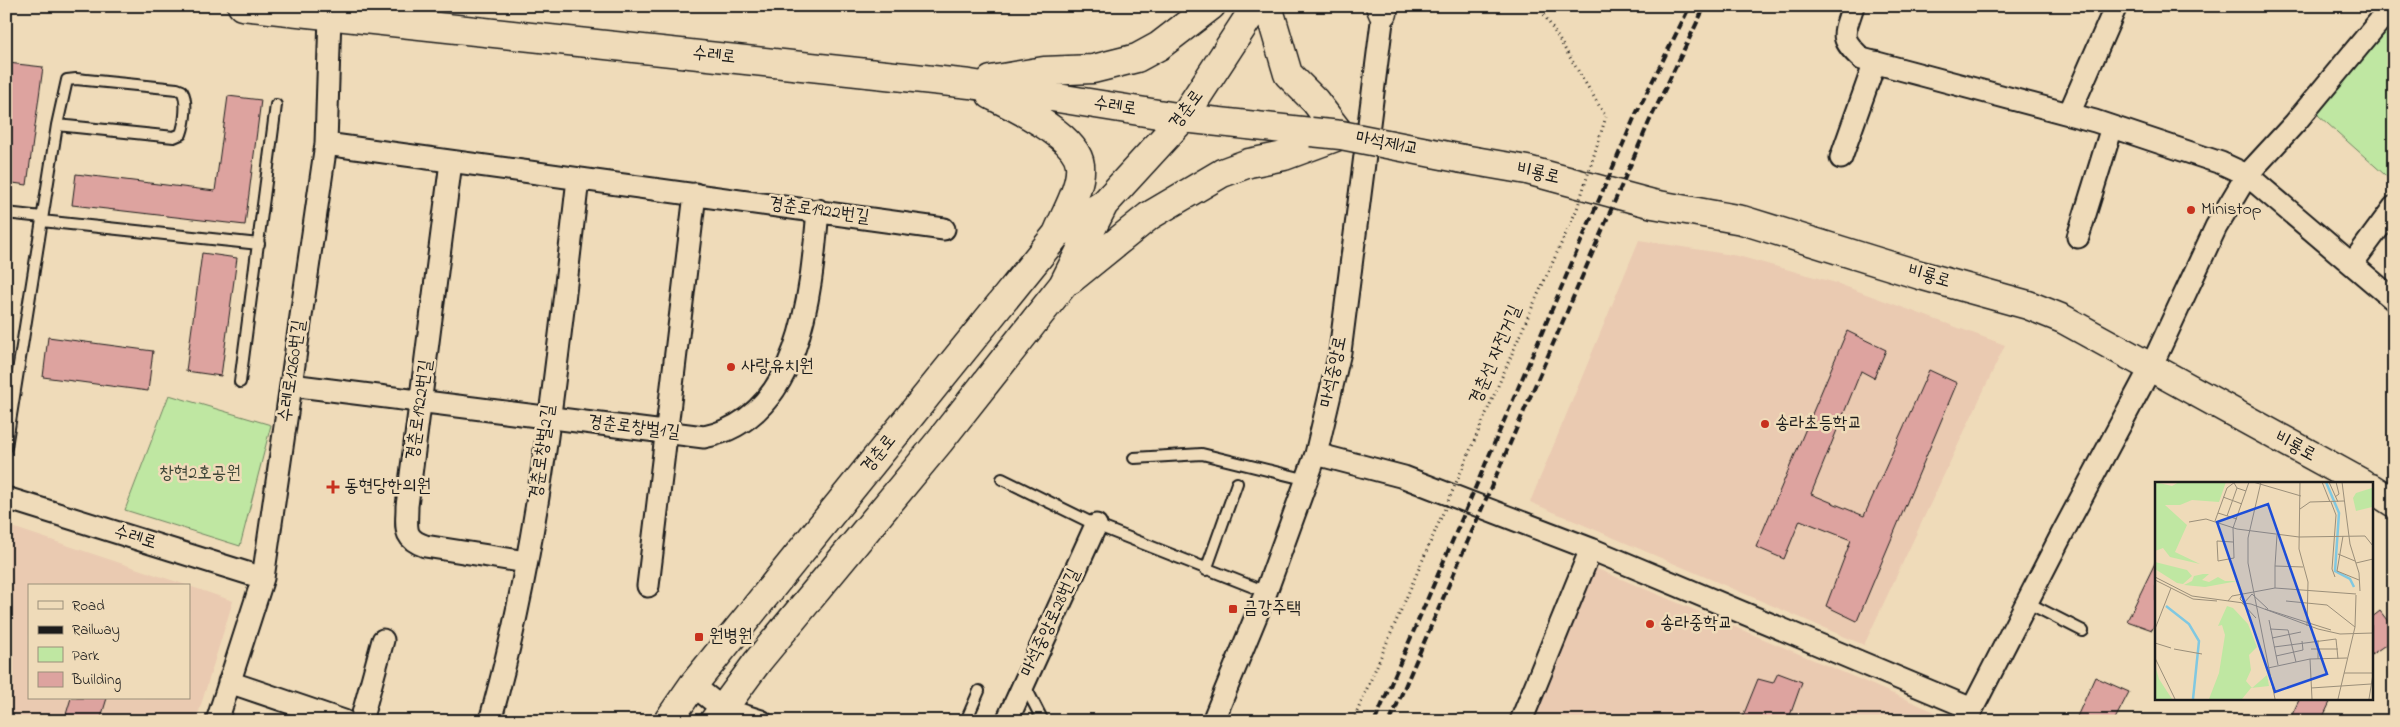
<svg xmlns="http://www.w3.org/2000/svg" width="2400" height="727" font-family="'Indie Flower','Poor Story',sans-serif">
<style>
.built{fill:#eacab1}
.green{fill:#bfe7a2;stroke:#6e825f}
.building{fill:#dda39f;stroke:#1c1c1c}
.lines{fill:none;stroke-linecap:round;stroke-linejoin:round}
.lane-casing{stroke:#1c1c1c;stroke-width:14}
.street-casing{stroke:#1c1c1c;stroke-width:25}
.secondary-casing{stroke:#1c1c1c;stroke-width:31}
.path{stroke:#1c1c1c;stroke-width:3;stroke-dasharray:1 4;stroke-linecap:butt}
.lane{stroke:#efdbb9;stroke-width:10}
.street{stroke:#efdbb9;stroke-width:21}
.secondary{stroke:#efdbb9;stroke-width:28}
.rail{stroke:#1c1c1c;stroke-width:4;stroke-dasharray:8 4;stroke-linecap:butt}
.secondary-bridge-casing{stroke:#1c1c1c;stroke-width:31;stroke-linecap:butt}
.path-bridge{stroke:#1c1c1c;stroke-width:3;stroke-dasharray:1 4;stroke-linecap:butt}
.secondary-bridge{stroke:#efdbb9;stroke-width:28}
.poi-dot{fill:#c8321e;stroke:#efdbb9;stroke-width:2}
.labels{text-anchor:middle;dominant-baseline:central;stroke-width:5;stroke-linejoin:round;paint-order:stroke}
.street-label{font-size:18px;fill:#1c1c1c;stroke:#efdbb9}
.poi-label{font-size:18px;fill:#1c1c1c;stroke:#efdbb9;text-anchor:start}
.park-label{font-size:18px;fill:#3d4537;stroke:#efdbb9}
.inset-river{fill:none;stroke:#80c8e1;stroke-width:2.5}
.inset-road{fill:none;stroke:#9b8f7a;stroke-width:1}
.view{fill:#1d4ed8;fill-opacity:0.15;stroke:#1d4ed8;stroke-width:2.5}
.inset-edge{fill:none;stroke:#1c1c1c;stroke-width:2.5}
</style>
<rect width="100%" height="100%" fill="#efdbb9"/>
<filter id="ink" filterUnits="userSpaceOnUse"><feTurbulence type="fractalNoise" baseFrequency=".02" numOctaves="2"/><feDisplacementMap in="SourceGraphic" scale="10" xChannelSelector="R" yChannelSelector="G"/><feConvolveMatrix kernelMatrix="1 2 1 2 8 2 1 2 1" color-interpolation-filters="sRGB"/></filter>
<g filter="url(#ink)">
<path class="built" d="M1639,240L1738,256L1836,283L2005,345L1864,645L1530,502Z
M6,525L189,586H29V698H189V586L233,601L196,721H6Z
M1595,568L1861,680L1949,718L1947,721H1532Z"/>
<path class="green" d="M2394,6V183L2309,107Z
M169,395L271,425L240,546L125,510Z"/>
<path class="building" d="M8,63L43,67L27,185L6,182Z
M228,96L261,100L245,225L72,205L76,174L215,191Z
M202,253L237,258L221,376L186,371Z
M1847,331L1886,350L1874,378L1861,371L1811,494L1864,516L1929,370L1957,383L1857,621L1826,606L1851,540L1800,520L1784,559L1756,547Z
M48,337L153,351L148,391L43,377Z
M2156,561V621L2152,630L2127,621Z
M2380,611L2394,629V639L2371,655V618Z
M1778,673L1802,682L1788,721H1741L1758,679L1773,683Z
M2095,677L2129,692L2114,721H2075Z
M71,698H107L100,721H64Z
M2300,698H2332L2321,721H2289Z"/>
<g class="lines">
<defs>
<path id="lane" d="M6,213L42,217
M42,221L259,244
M240,382L276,105
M6,447L57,125L67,80L76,79L177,89L182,91C188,101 185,123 181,134L174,137L57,125
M1134,458L1202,454L1308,480
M1002,479L1096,525L1266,592
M1206,570L1237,483
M2026,602L2083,631
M1025,686L1043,721
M966,721L979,691"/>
<path id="street" d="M1853,6C1844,35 1838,37 1862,59L2095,121L2221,163L2247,175L2394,300
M2069,114L2116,6
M326,144L944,229
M1841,158L1875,62
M451,162L407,506C407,527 402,538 425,546L526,562
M2078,237L2112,127
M2352,264L2394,207
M291,385L704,437C802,418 811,291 818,210
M1316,454L1404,477L1591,549
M6,498L263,578
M648,586L695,194
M229,682L344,721
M693,685L723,709L761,721
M217,721L263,578L326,144L330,15
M361,721L383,640
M490,721C540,545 557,360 578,179
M1007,721L1096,525
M1213,721L1266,592L1316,454L1340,352L1384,6
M1521,721L1591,549L1972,709
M1966,721L2062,534L2150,369L2216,227L2247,175L2295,123L2392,6"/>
<path id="secondary" d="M242,6L970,84L1183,118L1311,132
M1380,6L1383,13
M991,80L1044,71L1093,69L1137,58L1159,46L1211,6
M991,95C1015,107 1077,136 1080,165C1082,187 1065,214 1057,234
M1463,159L1527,170L1653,204L1742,220L1920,275L2028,305L2063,319L2362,483
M1070,280L1149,216L1222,173L1249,163L1284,156L1341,135L1315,101L1288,74L1268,6
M2371,488L2394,503
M668,721L693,685L1057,234L1105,203L1183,118L1256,6
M714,721L758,661L939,442L1063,285L1104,204"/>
</defs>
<use href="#lane" class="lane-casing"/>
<use href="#street" class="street-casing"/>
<use href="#secondary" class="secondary-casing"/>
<path class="path" d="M1539,6L1606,117"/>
<use href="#lane" class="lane"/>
<use href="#street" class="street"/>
<use href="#secondary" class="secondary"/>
<path class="rail" d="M1375,721L1635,116L1690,6
M1390,721L1649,122L1705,6"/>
<defs>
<path id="secondary-bridge" d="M1311,132L1341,135L1463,159"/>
</defs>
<use href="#secondary-bridge" class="secondary-bridge-casing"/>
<path class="path-bridge" d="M1353,721L1530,312L1577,209L1606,117"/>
<use href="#secondary-bridge" class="secondary-bridge"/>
</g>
</g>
<g class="poi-dot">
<circle cx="2191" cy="210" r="5"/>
<circle cx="731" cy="367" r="5"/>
<circle cx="1765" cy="424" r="5"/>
<path d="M330.5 479.5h5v5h5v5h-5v5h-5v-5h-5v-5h5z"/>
<rect x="1228" y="604" width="10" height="10" rx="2.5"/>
<circle cx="1650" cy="624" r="5"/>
<rect x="694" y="632" width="10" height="10" rx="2.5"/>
</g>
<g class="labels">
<g class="street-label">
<text transform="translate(714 56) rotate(6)">수레로</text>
<text transform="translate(1115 107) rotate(9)">수레로</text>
<text transform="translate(1187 110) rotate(-53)">경춘로</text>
<text transform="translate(1387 144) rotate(11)">마석제1교</text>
<text transform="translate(1538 174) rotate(13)">비룡로</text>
<text transform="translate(819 211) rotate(8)">경춘로1922번길</text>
<text transform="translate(1929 277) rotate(16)">비룡로</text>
<text transform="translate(1496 355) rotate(-67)">경춘선 자전거길</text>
<text transform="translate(293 371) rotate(-82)">수레로1260번길</text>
<text transform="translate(1334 372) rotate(-78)">마석중앙로</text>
<text transform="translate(420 410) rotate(-82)">경춘로1922번길</text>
<text transform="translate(634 428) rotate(7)">경춘로창벌1길</text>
<text transform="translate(2295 447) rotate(28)">비룡로</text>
<text transform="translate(543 452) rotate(-82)">경춘로창벌2길</text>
<text transform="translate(879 454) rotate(-51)">경춘로</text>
<text transform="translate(135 538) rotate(17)">수레로</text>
<text transform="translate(1051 623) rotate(-65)">마석중앙로28번길</text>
</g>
<g class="poi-label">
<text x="2201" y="210">Ministop</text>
<text x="741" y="367">사랑유치원</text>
<text x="1775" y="424">송라초등학교</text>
<text x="344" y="487">동현당한의원</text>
<text x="1243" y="609">금강주택</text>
<text x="1660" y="624">송라중학교</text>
<text x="709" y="637">원병원</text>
</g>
<g class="park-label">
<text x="200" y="474">창현2호공원</text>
</g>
</g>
<g transform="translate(2155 482)">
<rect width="218" height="218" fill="#efdbb9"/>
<path d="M0,0L17,4L24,0H71L64,20L37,18L25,23H10L32,43L20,70L45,82L15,75L8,66L0,69ZM217,6V25L201,29L198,16L201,11ZM0,80L32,88L37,94L28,102L22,101L0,87ZM48,92H54L47,98L54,100L63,95L70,99H83L50,105L29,103L37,99L39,94ZM72,124L78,126L93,142L102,165L94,173L96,188L91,199L97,206L112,193L114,204L96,206L87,217H54L64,191L70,153L67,143L63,144ZM0,183L4,197L17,217H0Z" fill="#bfe7a2"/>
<path class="inset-river" d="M171,0L184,31L180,89L195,97L199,105M11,124L34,142L44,159L38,217"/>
<path class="inset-road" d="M98,0L146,14M106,0L93,56V81L120,217M145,0L144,67L153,100L152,144M167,0L175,20M174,0L183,20M187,0L195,62L204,91L205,109M79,1L82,6L91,9M68,15L87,22M180,15L184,12L181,0M176,20L181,33L177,87L180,95M145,27L155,20L189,19M63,31L82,37M72,34L82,6M60,39L72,6L80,0M34,40L51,37L82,47L144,55L210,54L218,64M122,53L120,84L148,85M78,60L62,59L63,79L79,76L78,46L94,0M183,72L200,79M201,81L218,77M182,89L188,54M182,89L204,98M0,95L37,114L96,122L163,147L185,152L218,151M0,98L38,117L62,119M120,106V84M87,112L85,117L89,121L97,112L113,127M73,119L77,114L120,106L201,112M131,119L172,123L200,145M87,121L101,136M110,127L176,148M114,138L123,183M0,147L16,106M115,147L133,148L141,180M117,156L146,150M163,158V177M0,161L16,166M119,165L181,157L183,177M19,167L47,172M156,167H183M121,174L148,168L147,159M0,176L20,217M155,177L157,217M113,186L155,177L192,176M189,191H218M156,206L216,202M183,217L200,145L201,113M214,217L218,192"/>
<path class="view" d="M113,22L172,192L120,210L62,40Z"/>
<rect width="218" height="218" class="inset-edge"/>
</g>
<rect width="2400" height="727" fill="none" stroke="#efdbb9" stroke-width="25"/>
<rect x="12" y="12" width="2375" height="702" fill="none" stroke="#1c1c1c" stroke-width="2" filter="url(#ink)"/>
<rect x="28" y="584" width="162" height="115" fill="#efdbb9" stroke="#9b8f7a"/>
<rect x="38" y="601" width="25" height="8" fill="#efdbb9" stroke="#9b8f7a"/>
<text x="72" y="610" font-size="15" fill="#1c1c1c">Road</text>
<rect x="38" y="626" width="25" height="8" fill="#1c1c1c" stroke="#9b8f7a"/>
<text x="72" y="634" font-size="15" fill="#1c1c1c">Railway</text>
<rect x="38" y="647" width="25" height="15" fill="#bfe7a2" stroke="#9b8f7a"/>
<text x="72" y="660" font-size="15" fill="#1c1c1c">Park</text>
<rect x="38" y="672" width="25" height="15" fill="#dda39f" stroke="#9b8f7a"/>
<text x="72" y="684" font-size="15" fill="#1c1c1c">Building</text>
</svg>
